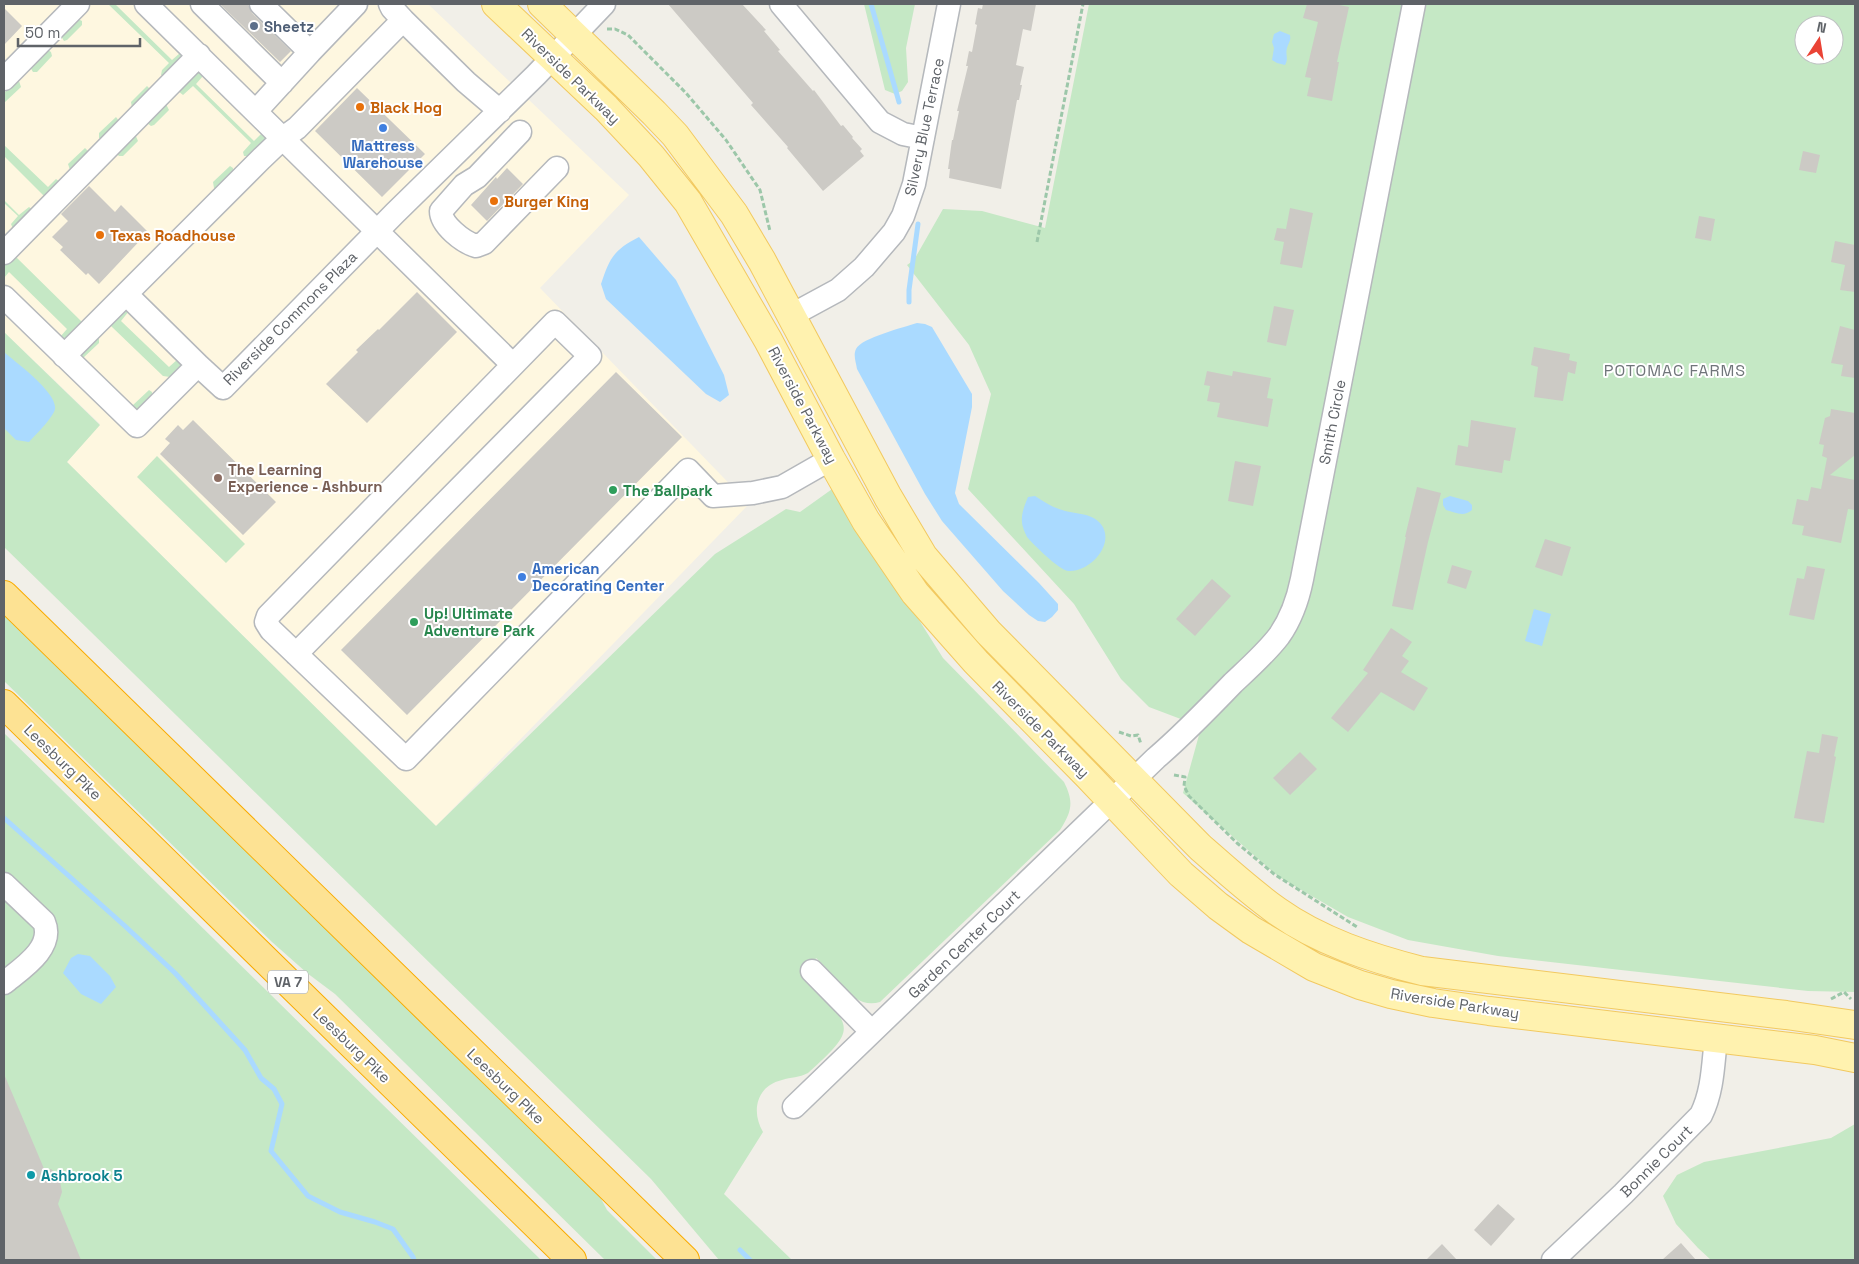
<svg xmlns="http://www.w3.org/2000/svg" width="1859" height="1264" font-family="'Space Grotesk',sans-serif">
<style>
.commercial{fill:#fef7e0}
.green{fill:#c5e8c5;fill-rule:evenodd}
.water{fill:#aadaff}
.lines{fill:none;stroke-linecap:round;stroke-linejoin:round}
.stream{stroke:#aadaff;stroke-width:5}
.building{fill:#cccac5}
.minor-casing{stroke:#b5b8bc;stroke-width:25}
.major-casing{stroke:#f2c960;stroke-width:30}
.highway-casing{stroke:#f9ab00;stroke-width:30}
.path{stroke:#9cc7a9;stroke-width:3;stroke-dasharray:5 2.5;stroke-linecap:butt}
.minor{stroke:#fff;stroke-width:22}
.major{stroke:#fff2af;stroke-width:28}
.highway{stroke:#fde293;stroke-width:28}
.service-dot{fill:#5c6f8a;stroke:#fff;stroke-width:2}
.food-dot{fill:#e8710a;stroke:#fff;stroke-width:2}
.shop-dot{fill:#3f7fe0;stroke:#fff;stroke-width:2}
.education-dot{fill:#8d6e63;stroke:#fff;stroke-width:2}
.leisure-dot{fill:#2e9e5b;stroke:#fff;stroke-width:2}
.culture-dot{fill:#0f9aa8;stroke:#fff;stroke-width:2}
.labels{text-anchor:middle;dominant-baseline:central;stroke-width:4;stroke-linejoin:round;paint-order:stroke}
.shield{fill:#fff;stroke:#8f9295;stroke-width:1}
.shield-label{font-size:14px;font-weight:bold;fill:#5f6368}
.service-label{font-size:15px;font-weight:bold;fill:#4e5e75;stroke:#fff;text-anchor:start}
.street-label{font-size:15px;fill:#5f6368;stroke:#fff}
.food-label{font-size:15px;font-weight:bold;fill:#c56008;stroke:#fff;text-anchor:start}
.shop-label{font-size:15px;font-weight:bold;fill:#366cbe;stroke:#fff}
.education-label{font-size:15px;font-weight:bold;fill:#785e54;stroke:#fff;text-anchor:start}
.leisure-label{font-size:15px;font-weight:bold;fill:#27864d;stroke:#fff;text-anchor:start}
.culture-label{font-size:15px;font-weight:bold;fill:#0d838f;stroke:#fff;text-anchor:start}
.neighbourhood-label{font-size:16px;letter-spacing:1px;fill:#70757a;stroke:#fff}
</style>
<rect width="100%" height="100%" fill="#f1efe8"/>
<path class="commercial" d="M4,4H428L629,195L540,288L749,504L436,826L67,462L100,424L4,332Z"/>
<path class="green" d="M108,4H115L172,60L180,53L185,55L164,76L161,75L162,70L169,63Z
M864,4H915L906,48L908,82L902,91L895,94L885,90Z
M1089,4H1855V992L1808,991L1621,970L1498,956L1408,940L1348,917L1279,877L1183,793L1199,735L1186,721L1149,707L1121,679L1074,604L968,489L991,394L969,345L907,265L914,260L943,209L982,211L1045,228ZM1804,25H1834V55H1804Z
M78,19L82,21V25L67,40L64,41L61,36Z
M48,50L51,52L52,56L37,72H33L30,67Z
M197,69L203,76L196,84L254,141L262,133L267,137L248,156H244L243,152L251,143L193,86L183,95L178,91Z
M19,81L21,87L4,103V93L15,82Z
M147,86L151,90L132,108L131,102Z
M166,104L169,110L154,125L151,126L147,123Z
M116,117L119,121L101,139L99,138V133Z
M135,134L138,141L123,156H119L116,153Z
M4,145L48,187L56,179L60,182L45,196L43,195L4,156Z
M85,148L89,152L70,170L68,164Z
M230,166L233,168V172L216,188H214L213,182Z
M4,200L19,215L29,207L33,210L13,229L11,224L18,216L4,203Z
M12,256H15L81,321L82,323L65,342L60,337L67,329L9,272L4,278V264Z
M126,308L129,311L121,321L169,367L178,359L183,361L182,366L170,377L163,376L112,327L110,325Z
M4,332L100,425L67,462L436,826L715,554L786,509L800,512L835,487L943,658L1064,782C1074,802 1072,811 1060,830L880,1002C852,1011 834,973 816,958L809,981C852,1028 859,1027 808,1073C799,1078 791,1077 782,1080C756,1086 751,1112 763,1132L724,1194L792,1260H719L651,1179L4,547Z
M95,337L99,339V343L82,359L78,353Z
M149,390L152,392V396L137,411L132,406Z
M157,456L245,544L226,563L137,477Z
M4,613L598,1193L607,1210L657,1260H605L335,994L307,973L272,942L4,681Z
M4,733L541,1260H4Z
M1855,1124V1260H1711L1698,1248L1676,1224L1663,1196L1677,1175L1704,1162L1831,1138Z"/>
<path class="water" d="M1280,31L1290,35C1291,41 1289,42 1287,48C1285,55 1289,58 1285,65L1277,63L1272,60L1274,48L1272,42L1274,34Z
M639,237L676,280L724,375L729,395L720,402L706,394L606,299L601,284C610,257 614,250 639,237Z
M917,323L925,324L932,327L972,394V407L955,493L959,504L1039,583L1058,604V610L1052,617L1045,622L1038,621L1029,615L1003,591L942,521L925,494L857,369C856,362 853,355 856,349C861,338 905,327 917,323Z
M4,352C15,362 63,396 54,412C48,423 37,433 29,442L16,440L4,428Z
M1035,496C1043,501 1050,506 1059,509C1071,514 1089,512 1099,522C1118,541 1091,573 1068,571C1059,570 1033,544 1027,537C1025,533 1022,526 1022,522C1021,514 1025,504 1028,497Z
M1450,496L1468,501L1472,505V510C1464,517 1456,513 1446,510L1443,505V499Z
M1534,609L1551,614L1542,646L1525,641Z
M78,954L90,956L110,976L116,987L101,1004L81,994L63,973L71,958Z"/>
<g class="lines">
<path class="stream" d="M871,4L899,102
M909,302V290L918,224
M4,818L126,927L175,973L245,1050L261,1078L274,1089L282,1104L271,1151L308,1196L340,1212L375,1222L393,1229L413,1257L414,1260
M740,1250L750,1260"/>
</g>
<path class="building" d="M220,4H248L252,13L291,51L280,62Z
M668,4H742L766,30L764,31L780,50L778,51L813,91L814,90L841,126L843,125L853,137L852,138L862,149L860,151L864,156L823,191L787,148L788,147L751,105L753,103Z
M983,4H1036L1031,31L1023,29L1016,65L1024,67L1020,85H1022L1019,100H1017L1001,189L949,178L950,169H948L952,140H953L959,111H957L968,66H966L969,51L972,52L977,25L975,24L978,8L982,9Z
M1307,4H1335L1349,7L1337,62H1339L1332,101L1307,96L1311,78L1305,77L1318,22L1303,18Z
M4,8L22,26L4,45Z
M357,88L425,154L382,197L315,131Z
M1803,151L1820,155L1816,173L1799,170Z
M507,168L523,184L487,221L471,205L496,177L497,179Z
M89,186L115,212L121,205L148,232L99,284L88,273L86,275L60,250L63,247L52,237L68,221L61,214Z
M1290,208L1313,213L1302,268L1280,264L1284,242L1274,240L1277,228L1286,229Z
M1699,216L1715,219L1711,241L1695,238Z
M1835,241L1855,245V292L1840,290L1845,265L1831,262Z
M417,292L457,332L367,423L326,384L358,352L356,350L378,329L379,330Z
M1274,306L1294,310L1286,346L1267,342Z
M1840,326L1855,330V378L1841,376L1843,365L1831,363Z
M1534,347L1570,354L1569,360L1577,362L1575,374L1568,372L1563,401L1534,397L1538,367L1531,365Z
M1207,371L1232,376L1233,371L1271,378L1267,398L1273,399L1268,427L1217,417L1220,403L1207,401L1210,386L1204,385Z
M616,372L682,437L407,715L341,650Z
M1831,409L1855,413V455L1830,475L1855,480V510L1848,509L1841,543L1802,535L1804,526L1792,524L1797,499L1808,501L1811,487L1821,489L1827,458L1822,456L1824,445L1819,444L1825,418L1830,416Z
M193,420L276,502L243,535L160,454L170,443L165,439L178,425L183,430Z
M1471,420L1516,428L1510,461L1504,460L1502,473L1455,465L1458,445L1468,447Z
M1235,461L1261,466L1253,506L1228,501Z
M1417,487L1441,493L1428,542L1413,610L1392,606L1406,537H1405Z
M1545,539L1571,547L1562,576L1535,567Z
M1452,565L1472,571L1466,589L1447,583Z
M1807,566L1825,569L1814,620L1789,615L1797,578L1804,579Z
M1212,579L1231,596L1195,636L1176,619Z
M1391,628L1412,642L1402,656L1409,661L1401,672L1428,688L1414,711L1381,692L1348,732L1331,718L1368,673L1363,670Z
M1822,734L1838,737L1834,756L1836,757L1824,823L1794,818L1807,751L1819,753Z
M1300,752L1317,769L1290,795L1273,778Z
M4,1074L45,1171L51,1169L59,1176L62,1192L58,1204L81,1260H4Z
M1498,1204L1515,1219L1491,1246L1474,1230Z
M1681,1243L1696,1260H1662Z
M1442,1244L1457,1260H1426Z"/>
<g class="lines">
<defs>
<path id="minor" d="M146,4L513,365
M202,4L282,83
M261,4L310,52L356,4
M390,4L392,8L403,20
M781,4L880,122L903,134L923,138
M4,79L78,4
M256,111L310,52
M520,132L477,177L464,185L441,211C441,225 463,242 476,246L484,243L557,168
M4,253L199,55
M126,294L198,365
M4,297L137,426L198,365L223,388L395,213L536,75L604,4
M790,316L838,290L864,267L894,232L903,216L914,184L949,4
M64,356L261,159L283,138L297,128L403,20L466,82L500,111
M296,654L590,356L555,322L268,616L266,622L271,630L406,759L688,470L713,496L753,493L782,487L831,459
M4,884L44,922C55,948 21,969 4,983
M812,971L871,1031
M794,1107L1156,758C1183,735 1208,709 1233,683C1249,668 1266,653 1279,636C1291,619 1298,599 1302,579L1414,4
M1553,1260L1623,1194L1701,1115C1713,1091 1713,1064 1716,1038"/>
<path id="major" d="M496,4L606,108L651,156L688,202L768,340L831,459L866,521L915,593L976,662L1088,776L1181,874L1218,906L1251,930L1314,967L1360,985L1391,994L1433,1003L1489,1011L1815,1050L1855,1058
M542,4L654,113L675,135L734,214L762,261L888,497L923,556L988,632L1200,847C1225,869 1249,891 1277,911C1319,941 1371,958 1422,971L1786,1015L1855,1025"/>
<path id="highway" d="M4,595L685,1260
M4,704L572,1260"/>
</defs>
<use href="#minor" class="minor-casing"/>
<use href="#major" class="major-casing"/>
<use href="#highway" class="highway-casing"/>
<path class="path" d="M607,29H615L628,35L686,93L726,140L760,190L770,231
M1037,242L1083,4
M1119,732L1131,736L1138,735L1141,744
M1174,775L1185,777L1184,786L1189,796L1237,843L1274,874L1357,927
M1831,999L1844,992L1851,999"/>
<use href="#minor" class="minor"/>
<use href="#major" class="major"/>
<use href="#highway" class="highway"/>
</g>
<circle class="service-dot" cx="254" cy="26" r="5"/>
<g class="food-dot">
<circle cx="360" cy="107" r="5"/>
<circle cx="494" cy="201" r="5"/>
<circle cx="100" cy="235" r="5"/>
</g>
<g class="shop-dot">
<circle cx="383" cy="128" r="5"/>
<circle cx="522" cy="577" r="5"/>
</g>
<circle class="education-dot" cx="218" cy="478" r="5"/>
<g class="leisure-dot">
<circle cx="613" cy="490" r="5"/>
<circle cx="414" cy="622" r="5"/>
</g>
<circle class="culture-dot" cx="31" cy="1175" r="5"/>
<g class="labels">
<rect class="shield" x="268" y="970.5" width="40" height="23" rx="4"/>
<g class="shield-label">
<text x="288" y="982">VA 7</text>
</g>
<g class="service-label">
<text x="264" y="26">Sheetz</text>
</g>
<g class="street-label">
<text transform="translate(571 76) rotate(44)">Riverside Parkway</text>
<text transform="translate(924 127) rotate(-78)">Silvery Blue Terrace</text>
<text transform="translate(290 318) rotate(-45)">Riverside Commons Plaza</text>
<text transform="translate(803 405) rotate(62)">Riverside Parkway</text>
<text transform="translate(1332 422) rotate(-79)">Smith Circle</text>
<text transform="translate(1041 729) rotate(45)">Riverside Parkway</text>
<text transform="translate(63 762) rotate(44)">Leesburg Pike</text>
<text transform="translate(964 944) rotate(-44)">Garden Center Court</text>
<text transform="translate(1455 1003) rotate(9)">Riverside Parkway</text>
<text transform="translate(352 1045) rotate(44)">Leesburg Pike</text>
<text transform="translate(506 1086) rotate(44)">Leesburg PIke</text>
<text transform="translate(1656 1161) rotate(-45)">Bonnie Court</text>
</g>
<g class="food-label">
<text x="370" y="107">Black Hog</text>
<text x="504" y="201">Burger King</text>
<text x="110" y="235">Texas Roadhouse</text>
</g>
<g class="shop-label">
<text x="383" y="145">Mattress<tspan x="383" dy="17">Warehouse</tspan></text>
<text x="532" y="568" text-anchor="start">American<tspan x="532" dy="17">Decorating Center</tspan></text>
</g>
<g class="education-label">
<text x="228" y="469">The Learning<tspan x="228" dy="17">Experience - Ashburn</tspan></text>
</g>
<g class="leisure-label">
<text x="623" y="490">The Ballpark</text>
<text x="424" y="613">Up! Ultimate<tspan x="424" dy="17">Adventure Park</tspan></text>
</g>
<g class="culture-label">
<text x="41" y="1175">Ashbrook 5</text>
</g>
<g class="neighbourhood-label">
<text x="1675" y="370">POTOMAC FARMS</text>
</g>
</g>
<rect width="1859" height="1264" fill="none" stroke="#5f6368" stroke-width="10"/>
<g transform="translate(1819 40) rotate(12)"><circle r="24" fill="#ffffff" stroke="#bfc1c3"/>
<path d="M0-4L9 19L0 12L-9 19Z" fill="#ea4335"/>
<text y="-8" font-size="14" font-weight="bold" text-anchor="middle" fill="#5f6368">N</text>
</g>
<path d="M18 38v8h122v-8" fill="none" stroke="#5f6368" stroke-width="2.5"/>
<text x="25" y="38" font-size="15" fill="#5f6368" stroke="#ffffff" stroke-width="4" paint-order="stroke">50 m</text>
</svg>
